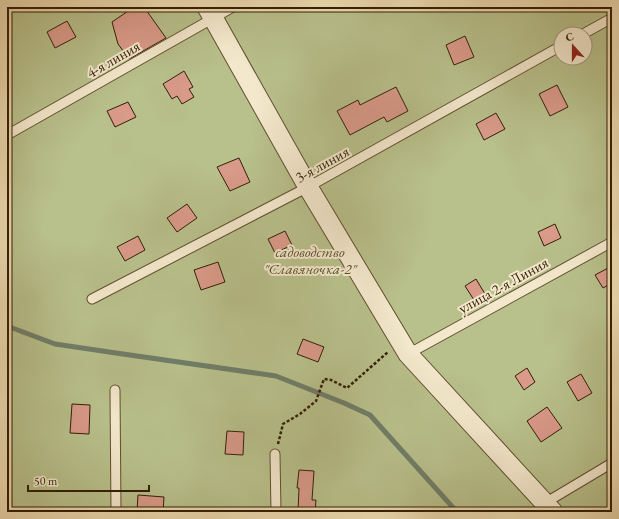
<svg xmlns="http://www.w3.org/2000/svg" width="619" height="519" font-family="'EB Garamond',serif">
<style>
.green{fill:#b8c08b;stroke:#757048;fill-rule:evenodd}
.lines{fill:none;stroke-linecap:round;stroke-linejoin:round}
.stream{stroke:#707d68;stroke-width:5}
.building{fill:#d99a89;stroke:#321f06}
.lane-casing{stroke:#614e30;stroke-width:11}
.street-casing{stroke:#614e30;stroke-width:21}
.path{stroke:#321f06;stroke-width:2.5;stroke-dasharray:3 2;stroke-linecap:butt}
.lane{stroke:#f3e8cc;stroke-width:9}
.street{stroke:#f3e8cc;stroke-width:19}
.labels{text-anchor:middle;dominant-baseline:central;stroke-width:4;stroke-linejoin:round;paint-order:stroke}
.street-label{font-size:15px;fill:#321f06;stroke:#f3e8cc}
.park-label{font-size:15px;font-style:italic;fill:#5a4f2e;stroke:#f3e8cc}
</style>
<rect width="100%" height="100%" fill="#eddbb0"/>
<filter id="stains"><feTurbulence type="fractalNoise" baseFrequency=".005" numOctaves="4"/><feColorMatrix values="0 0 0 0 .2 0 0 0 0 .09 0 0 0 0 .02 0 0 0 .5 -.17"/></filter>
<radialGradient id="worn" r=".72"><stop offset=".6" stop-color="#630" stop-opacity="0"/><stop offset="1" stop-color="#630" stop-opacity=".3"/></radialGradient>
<path class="green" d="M7,7H612V512H7ZM561,34H585V58H561Z"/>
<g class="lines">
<path class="stream" d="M7,326L55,344L116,353L276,376L344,403L370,415L457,512"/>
</g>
<path class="building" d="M134,7H144L166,38L129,59L118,44L112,22Z
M67,21L76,37L55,48L47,32Z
M465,36L474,57L454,65L446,45Z
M184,71L193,87L189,89L194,97L182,104L177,96L172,99L163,84Z
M557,85L568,107L550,116L539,94Z
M396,87L408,111L387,122L384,117L350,135L337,111L358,100L360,105Z
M128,102L136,117L115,127L107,111Z
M496,113L505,129L484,140L476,124Z
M239,158L250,182L230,191L217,167Z
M187,204L197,218L177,232L167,218Z
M555,224L561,238L544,246L538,232Z
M285,231L292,245L275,253L268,239Z
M138,236L145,250L125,261L117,247Z
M218,262L225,282L201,290L194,270Z
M612,266V283L603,288L595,275Z
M476,279L485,294L474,300L465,286Z
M303,339L324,347L318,362L297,354Z
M527,368L535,382L524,390L515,376Z
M581,374L592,393L578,401L567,382Z
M72,404L90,405L89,434L70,433Z
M547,407L562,428L541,442L527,421Z
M227,431L244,432L243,455L225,454Z
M299,470L314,471L312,500H316L315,512H298L299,488H297Z
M138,495L164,497L163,512H137Z"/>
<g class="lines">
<defs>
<path id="lane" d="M583,34L612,18
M7,135L233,7
M92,299L308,187L561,46
M408,354L612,242
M115,390L116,512
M275,454L276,512
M545,503L612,463"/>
<path id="street" d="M207,7L308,187L408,354L553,512"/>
</defs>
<use href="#lane" class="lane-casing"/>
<use href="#street" class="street-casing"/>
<path class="path" d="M278,444L283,424L300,414L316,401L324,379L331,380L347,388L388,352"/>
<use href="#lane" class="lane"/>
<use href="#street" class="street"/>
</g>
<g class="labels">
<g class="street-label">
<text transform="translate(113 59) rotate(-30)">4-я линия</text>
<text transform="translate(322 164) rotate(-29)">3-я линия</text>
<text transform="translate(503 285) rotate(-29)">улица 2-я Линия</text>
</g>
<g class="park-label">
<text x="310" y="251">садоводство<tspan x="310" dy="17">"Славяночка-2"</tspan></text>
</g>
</g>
<rect width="619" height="519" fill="none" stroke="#eddbb0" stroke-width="24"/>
<rect x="8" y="8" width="603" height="503" fill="none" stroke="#321f06" stroke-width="2"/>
<rect x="12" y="12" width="595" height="495" fill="none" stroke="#321f06"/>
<g transform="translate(573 46) rotate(339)"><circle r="19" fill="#f3e8cc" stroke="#a6987d"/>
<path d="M0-3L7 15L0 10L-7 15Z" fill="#8f2418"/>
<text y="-6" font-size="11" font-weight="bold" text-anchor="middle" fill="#321f06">С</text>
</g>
<path d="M28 485v6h121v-6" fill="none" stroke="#321f06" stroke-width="2"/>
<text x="34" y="485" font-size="12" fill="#321f06" stroke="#f3e8cc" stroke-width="3" paint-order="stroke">50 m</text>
<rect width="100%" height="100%" filter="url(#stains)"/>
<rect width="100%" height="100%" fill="url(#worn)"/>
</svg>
